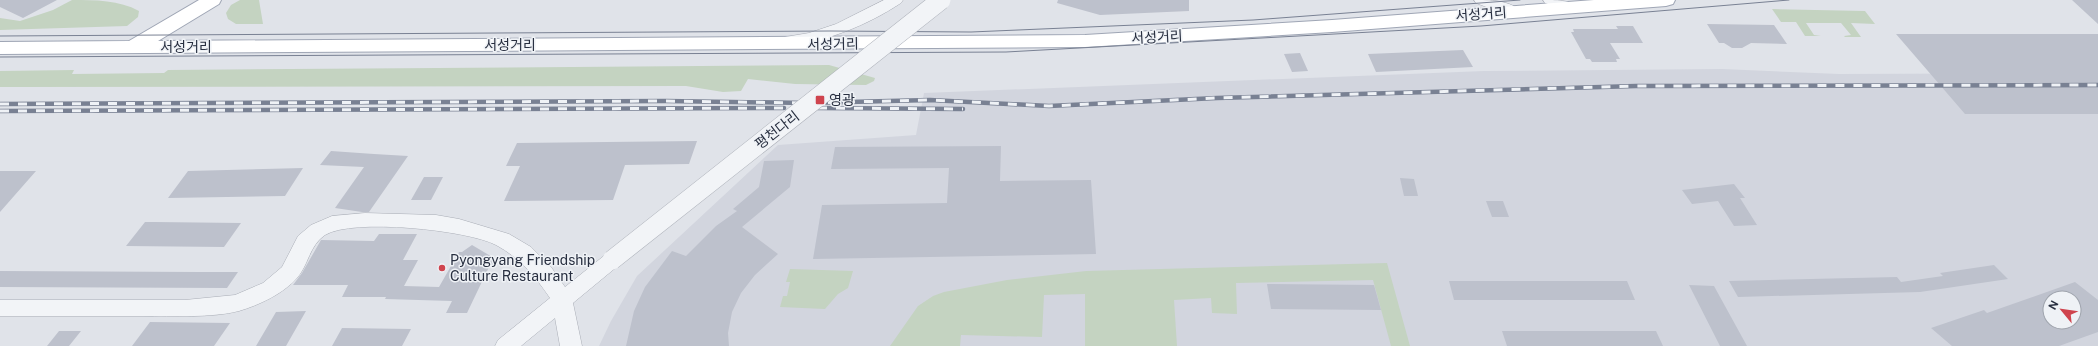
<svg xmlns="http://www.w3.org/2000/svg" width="2098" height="346" font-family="'Public Sans','Noto Sans KR',sans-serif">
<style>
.built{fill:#d2d5de;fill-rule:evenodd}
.green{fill:#c4d3c1}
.building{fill:#bdc1cc;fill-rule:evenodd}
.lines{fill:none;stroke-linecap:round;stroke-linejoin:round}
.minor-casing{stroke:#a9adb6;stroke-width:1}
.major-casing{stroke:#9fa6b5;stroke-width:2}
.minor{fill:#f2f4f7;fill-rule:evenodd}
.major{fill:#fff;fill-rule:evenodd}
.tram{stroke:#798193;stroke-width:1}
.rail-casing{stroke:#798193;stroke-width:4.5}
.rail{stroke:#eff2f6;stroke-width:3;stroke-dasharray:9;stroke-linecap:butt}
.minor-bridge-casing{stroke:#a9adb6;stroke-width:20;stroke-linecap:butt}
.minor-bridge{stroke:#f2f4f7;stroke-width:19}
.poi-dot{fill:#cf444e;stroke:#eff2f6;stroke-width:1.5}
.labels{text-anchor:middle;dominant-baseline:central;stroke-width:3;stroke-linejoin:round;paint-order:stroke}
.street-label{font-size:14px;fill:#282f40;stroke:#eff2f6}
.poi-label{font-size:14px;fill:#282f40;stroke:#eff2f6;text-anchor:start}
</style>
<rect width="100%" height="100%" fill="#e0e3e9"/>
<path class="built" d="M1722,69L1839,74L2098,73V346H599L611,321L637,276L778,145L916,135L924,93L1484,71ZM2050,298H2074V322H2050Z"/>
<path class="green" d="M72,0C96,0 119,0 139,11L138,17L127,26L0,30V18L20,21L53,10Z
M240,0H259L263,24H236L228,19L226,13L231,5Z
M1772,9L1865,11L1875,24L1851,23L1861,37H1845L1844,36L1851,35L1841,23H1806L1814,35L1821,36H1805L1796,22H1781Z
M829,65L875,78L874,81L866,85L795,84L748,79L741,91L723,92L686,86L0,87V71L74,70L72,74L164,73L168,70Z
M1387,263L1410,346H1391L1373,280L1236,283L1237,314L1212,313L1211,298L1174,300L1177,346H1085V294L1044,295L1042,337L961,335L960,346H890L918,306L933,296L944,292L1007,280L1086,271Z
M790,269L853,271L848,288L838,294L825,309L780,307L783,296H787L790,282H786Z"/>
<path class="building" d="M0,0H57L23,18L0,7Z
M1058,0H1189V11L1100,15L1057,3Z
M2072,0H2098V24Z
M1707,24L1774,25L1787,44L1751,43L1742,48H1732L1724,43H1719Z
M1616,26H1633L1643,43H1610L1620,59H1616L1617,62H1592L1590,59H1586L1571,32H1574L1573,29H1618Z
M1896,34H2098V114H1965Z
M1463,50L1473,67L1376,72L1368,54Z
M1300,53L1308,71L1292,72L1284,54Z
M697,141L689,164L625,165L613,200L504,201L520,166H506L517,143Z
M1001,146L1000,181L1091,180L1096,254L813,259L822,205L947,203L949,168L831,169L835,147Z
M331,151L374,154L408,156L369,212H362L335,208L364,167L320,165Z
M794,160L790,187L742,227L778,254L755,275L741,293L732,312L728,333L729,346H626L634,311L645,287L672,251L686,256L716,226L737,211L733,209L759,187L764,161Z
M303,168L285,196L168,198L188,171Z
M0,171H36L0,212Z
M424,177H443L431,200H411Z
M1400,178L1414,179L1418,196H1404Z
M1734,184L1745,198H1740L1757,225L1734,226L1718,201L1692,204L1682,190Z
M1486,201H1503L1509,217H1492Z
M145,222H155L241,223L224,247L126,246Z
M379,234H417L403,260H418L404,286L439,287L459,252H462L472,245L499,261L489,267L467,313H446L452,301L385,299L386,297H342L348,285H293L302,273L321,240L374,241Z
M1994,265L2008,279L1920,292L1738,297L1729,281L1897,277L1901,282L1943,276L1940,273Z
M0,271L198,272H238L227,288L0,287Z
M1449,281H1627L1635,300H1454Z
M2075,282L2098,300V332L2059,346H1952L1931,328L1984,310L1987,313ZM2050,298H2074V322H2050Z
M1267,284L1374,285L1381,310L1271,309Z
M1689,285L1714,286L1747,346H1720Z
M306,311L286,346H256L276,312Z
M150,322L230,323L214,346H132Z
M342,328L411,329L402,346H332Z
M59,331H81L69,346H47Z
M1502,331H1656L1663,346H1507Z"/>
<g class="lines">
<defs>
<path id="minor" d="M884,0H903L901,3C866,26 827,41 785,47L779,46L777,42L779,38L809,33L836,24Z
M1474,0C1488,0 1512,0 1521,12L1519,15H1507L1476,3Z
M1543,0C1554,0 1572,0 1579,7L1577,10L1571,12L1545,3Z
M365,213L436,215L459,219L509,234L531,247L551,267L565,287L605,255L612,252L619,255L622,260L619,265L573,303L582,346H560L555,318L521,346H495L498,340L550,298C535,276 520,258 496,245C468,230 352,218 325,235C309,246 309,264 297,278C283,294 259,305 239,311C213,318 171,316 144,316C96,316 48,316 0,316V300H185L235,295L263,283L282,267L298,236L311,225L332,216Z"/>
<path id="major" d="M199,0H221L219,4L158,41L1085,35L1332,20L1594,0H1675L1673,4L1666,6L1332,32L1085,47L0,54V42L129,41Z"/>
</defs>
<use href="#minor" class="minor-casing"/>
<use href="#major" class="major-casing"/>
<use href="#minor" class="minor"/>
<use href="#major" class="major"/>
<path class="tram" d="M0,36L830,31L971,32L1253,20L1520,0
M0,57L1006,52L1481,26L1789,0"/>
<defs>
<path id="rail" d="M0,104L666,101L807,103L930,100L1049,106L1217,98L1636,86L2098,85
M818,108L963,109
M0,111L784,108"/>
</defs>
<use href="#rail" class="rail-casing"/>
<use href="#rail" class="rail"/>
<defs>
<path id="minor-bridge" d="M612,260L941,0"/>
</defs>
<use href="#minor-bridge" class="minor-bridge-casing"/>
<use href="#minor-bridge" class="minor-bridge"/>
</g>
<g class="poi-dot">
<rect x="815" y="95" width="10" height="10" rx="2"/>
<circle cx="442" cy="268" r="4"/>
</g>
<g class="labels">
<g class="street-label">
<text transform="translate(1481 14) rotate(-4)">서성거리</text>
<text transform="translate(1157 37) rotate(-3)">서성거리</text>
<text transform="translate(833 44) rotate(-1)">서성거리</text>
<text x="510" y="45">서성거리</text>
<text x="186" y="47">서성거리</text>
<text transform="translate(777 130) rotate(-38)">평천다리</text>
</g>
<g class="poi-label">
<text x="829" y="100">영광</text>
<text x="450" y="260">Pyongyang Friendship<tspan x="450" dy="16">Culture Restaurant</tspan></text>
</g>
</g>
<g transform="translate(2062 310) rotate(299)"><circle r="19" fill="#eff2f6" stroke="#9fa4ad"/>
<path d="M0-3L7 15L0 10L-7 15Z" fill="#cf444e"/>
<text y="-6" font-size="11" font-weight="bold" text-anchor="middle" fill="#282f40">N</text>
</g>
</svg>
